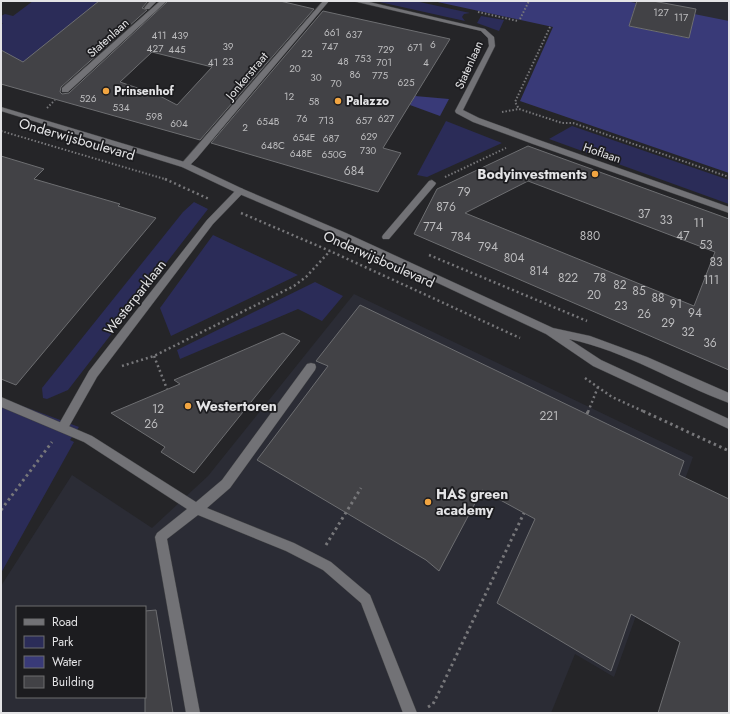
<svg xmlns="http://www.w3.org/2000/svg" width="730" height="714" font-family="Jost,sans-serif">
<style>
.built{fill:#2b2c35;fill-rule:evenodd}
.green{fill:#2b2c58}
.water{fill:#393a78}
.building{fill:#424246;stroke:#6d6e71;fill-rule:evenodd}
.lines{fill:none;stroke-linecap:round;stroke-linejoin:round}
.service-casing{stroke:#414244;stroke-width:1}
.pedestrian-casing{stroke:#414244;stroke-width:1}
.minor-casing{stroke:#414244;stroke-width:1}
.tertiary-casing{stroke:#414244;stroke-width:1}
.path-far2{stroke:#77777a;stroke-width:2;stroke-dasharray:1.5 2;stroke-linecap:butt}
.path-far1{stroke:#77777a;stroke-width:2.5;stroke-dasharray:2 3;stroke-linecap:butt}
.path{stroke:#77777a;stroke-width:3;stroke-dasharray:2.5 3.5;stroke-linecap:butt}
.service{fill:#727276;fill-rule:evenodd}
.pedestrian{fill:#727276;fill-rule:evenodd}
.minor{fill:#727276;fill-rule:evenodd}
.tertiary{fill:#727276;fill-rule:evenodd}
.poi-dot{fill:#f2a541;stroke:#1c1c1f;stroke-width:1.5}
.labels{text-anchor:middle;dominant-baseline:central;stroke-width:3.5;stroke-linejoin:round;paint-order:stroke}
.far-number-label{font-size:10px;fill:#bcbcbe}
.far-street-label{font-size:12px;fill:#e4e4e6;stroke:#1c1c1f}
.far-poi-label{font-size:12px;font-weight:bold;fill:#e4e4e6;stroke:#1c1c1f;text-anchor:start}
.number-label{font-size:12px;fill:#bcbcbe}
.street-label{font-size:14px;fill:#e4e4e6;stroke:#1c1c1f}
.poi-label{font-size:14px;font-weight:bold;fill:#e4e4e6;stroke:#1c1c1f;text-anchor:start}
</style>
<rect width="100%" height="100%" fill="#252528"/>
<path class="built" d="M626,1H729V22Z
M354,294L693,457L614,677L575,654L551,713H1V586L72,475L152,528L208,476ZM17,607H145V697H17Z"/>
<path class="green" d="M33,1H99L23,63L1,51V25L3,23H1V16L5,14L13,16Z
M375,1H415L470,13L464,14L462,17L465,21Z
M481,16L504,20L499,31L477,23Z
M446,121L502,143L427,177L417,175Z
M572,126L729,180V204L549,139Z
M194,202L208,209L68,390L47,399L43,398L42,388L183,212Z
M213,235L298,275L171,336L160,308Z
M315,282L343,296L322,321L298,309L180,359L177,350Z
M1,398L79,427L70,440L74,442L1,573Z"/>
<path class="water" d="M433,1H626L636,3L629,26L688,38L694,14L729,21V173L520,101L553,27Z
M415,96L449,99L440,116L410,105Z"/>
<path class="building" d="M99,1H148L142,8L147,10L61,87L60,92L62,94L69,93L168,1H280L314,9L200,140L1,84V50L23,62ZM152,52L212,67L177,105L158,95L120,82Z
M637,1H653L696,9L689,38L629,26Z
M323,11L450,39L383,148L401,153L378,192L211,143Z
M528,146L729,219V370L414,234L437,189ZM528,181L715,252L694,306L465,213Z
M1,156L44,169L34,179L120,204L118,206L156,218L16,385L1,379Z
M360,305L684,461L679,475L729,499V713H658L680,642L631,614L611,671L497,603L535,519L482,490L439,571L426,560L257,460L328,366L316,361Z
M283,333L300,341L194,473L161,452L165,447L111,413L180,384L174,380Z
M156,610L173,713H145V611Z"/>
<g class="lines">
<defs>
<path id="service" d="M150,1H157L149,9H145L144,8Z
M311,363L315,364L316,367L315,370L230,488L207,508L294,543L331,562L370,595L417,713H403L361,603L323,570L286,551L198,515L167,539L200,713H186L155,537L157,533L187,509L84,442L1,407V397L92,436L196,502L222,480L307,364Z"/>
<path id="pedestrian" d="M160,1H167L68,92H62V88Z"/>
<path id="minor" d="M323,1H329L197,158L188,167H182V163Z
M353,1H365L485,29L494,37L495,46L463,110L479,118L539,140L729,207V213L533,144L473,122L456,113L455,111L489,46L488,38L481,31Z
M432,180L436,183L435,185L389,239H383L382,237L383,235L429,181Z
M240,188L243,189L244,191L243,193L213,224L97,377L67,430L63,432L59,430L58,427L59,424L89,371L207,220L237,189Z"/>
<path id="tertiary" d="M1,107L188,163L243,189L346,233L553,328L590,336L647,357L729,393V403C675,383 626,351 569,339L601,360L729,419V429L593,366L546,334L340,237L237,193L182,167L1,111Z"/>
</defs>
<use href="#service" class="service-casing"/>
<use href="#pedestrian" class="pedestrian-casing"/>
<use href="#minor" class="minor-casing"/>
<use href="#tertiary" class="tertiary-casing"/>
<path class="path-far2" d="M478,12L518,21
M520,19L529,1
M550,27L515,102L519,109L562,123H573L729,177
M47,108L55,100
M502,112L519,109
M1,131L168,180
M445,177L506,148"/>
<path class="path-far1" d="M165,179L209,199
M241,213L330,251L520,338
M429,255L587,321
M154,356L167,389
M122,366L154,356L294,286L306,277L330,251
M585,378L612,397L645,412
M588,412L598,387"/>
<path class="path" d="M643,411L729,451
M587,414L588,411
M1,510L52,442
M326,545L361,488
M428,707L433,704L440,690L524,513"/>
<use href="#service" class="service"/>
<use href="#pedestrian" class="pedestrian"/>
<use href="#minor" class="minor"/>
<use href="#tertiary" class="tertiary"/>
</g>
<g class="poi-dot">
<circle cx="106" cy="91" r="4"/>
<circle cx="338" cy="101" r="4"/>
<circle cx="595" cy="174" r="4"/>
<circle cx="188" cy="406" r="4"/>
<circle cx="428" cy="502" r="4"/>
</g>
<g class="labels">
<g class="far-number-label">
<text x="661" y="12">127</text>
<text x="681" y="17">117</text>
<text x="332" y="32">661</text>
<text x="354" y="34">637</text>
<text x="159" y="35">411</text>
<text x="180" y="35">439</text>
<text x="433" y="44">6</text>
<text x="228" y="46">39</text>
<text x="330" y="46">747</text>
<text x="415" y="47">671</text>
<text x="155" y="48">427</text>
<text x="177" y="49">445</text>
<text x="386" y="49">729</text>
<text x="307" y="53">22</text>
<text x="363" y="58">753</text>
<text x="228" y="61">23</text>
<text x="343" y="61">48</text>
<text x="213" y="62">41</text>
<text x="384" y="62">701</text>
<text x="426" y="62">4</text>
<text x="295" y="68">20</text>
<text x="355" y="74">86</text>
<text x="380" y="75">775</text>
<text x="316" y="77">30</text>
<text x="406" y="82">625</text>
<text x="336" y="83">70</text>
<text x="289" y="96">12</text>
<text x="88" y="98">526</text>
<text x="314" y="101">58</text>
<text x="121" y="107">534</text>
<text x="154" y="116">598</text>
<text x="302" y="118">76</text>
<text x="386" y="118">627</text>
<text x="326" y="120">713</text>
<text x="364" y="120">657</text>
<text x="268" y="121">654B</text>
<text x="179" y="123">604</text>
<text x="245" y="127">2</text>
<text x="369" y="136">629</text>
<text x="304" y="137">654E</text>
<text x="331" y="138">687</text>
<text x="273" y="145">648C</text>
<text x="368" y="150">730</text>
<text x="301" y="153">648E</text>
<text x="334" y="154">650G</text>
</g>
<g class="far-street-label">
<text transform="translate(108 38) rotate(-42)">Statenlaan</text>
<text transform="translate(469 65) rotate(-66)">Statenlaan</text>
<text transform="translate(247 76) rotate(-50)">Jonkerstraat</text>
<text transform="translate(602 153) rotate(19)">Hoflaan</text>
</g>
<g class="far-poi-label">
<text x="114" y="91">Prinsenhof</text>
<text x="346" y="101">Palazzo</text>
</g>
<g class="number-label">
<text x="354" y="171">684</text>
<text x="464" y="192">79</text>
<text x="446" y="207">876</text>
<text x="644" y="214">37</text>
<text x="666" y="220">33</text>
<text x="699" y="223">11</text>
<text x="433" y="227">774</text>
<text x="590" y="236">880</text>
<text x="683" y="236">47</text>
<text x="461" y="237">784</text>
<text x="706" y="245">53</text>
<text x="488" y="247">794</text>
<text x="514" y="258">804</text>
<text x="716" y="262">83</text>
<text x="539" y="271">814</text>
<text x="568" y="278">822</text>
<text x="600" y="278">78</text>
<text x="711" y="280">111</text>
<text x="620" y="285">82</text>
<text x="639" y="291">85</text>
<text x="594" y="295">20</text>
<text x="658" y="298">88</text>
<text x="676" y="304">91</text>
<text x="621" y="306">23</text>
<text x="695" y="313">94</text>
<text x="644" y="314">26</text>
<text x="668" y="323">29</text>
<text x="688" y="332">32</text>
<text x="710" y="343">36</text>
<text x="158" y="409">12</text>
<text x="549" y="416">221</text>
<text x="151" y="424">26</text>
</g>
<g class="street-label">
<text transform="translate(77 139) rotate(16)">Onderwijsboulevard</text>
<text transform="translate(379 259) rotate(24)">Onderwijsboulevard</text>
<text transform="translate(135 297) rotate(-52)">Westerparklaan</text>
</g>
<g class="poi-label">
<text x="587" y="174" text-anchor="end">Bodyinvestments</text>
<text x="196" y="406">Westertoren</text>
<text x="436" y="494">HAS green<tspan x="436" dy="16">academy</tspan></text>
</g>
</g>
<rect width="730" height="714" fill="none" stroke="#e4e4e6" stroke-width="4"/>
<rect x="16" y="606" width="130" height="92" fill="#1c1c1f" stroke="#6c6c6f"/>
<rect x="24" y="619" width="20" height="6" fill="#727276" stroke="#6c6c6f"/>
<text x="52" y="626" font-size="12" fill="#e4e4e6">Road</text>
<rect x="24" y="636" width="20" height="12" fill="#2b2c58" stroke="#6c6c6f"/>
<text x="52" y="646" font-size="12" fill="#e4e4e6">Park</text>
<rect x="24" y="656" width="20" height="12" fill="#393a78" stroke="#6c6c6f"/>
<text x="52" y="666" font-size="12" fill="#e4e4e6">Water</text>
<rect x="24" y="676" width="20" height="12" fill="#424246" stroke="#6c6c6f"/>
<text x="52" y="686" font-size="12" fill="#e4e4e6">Building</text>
</svg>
